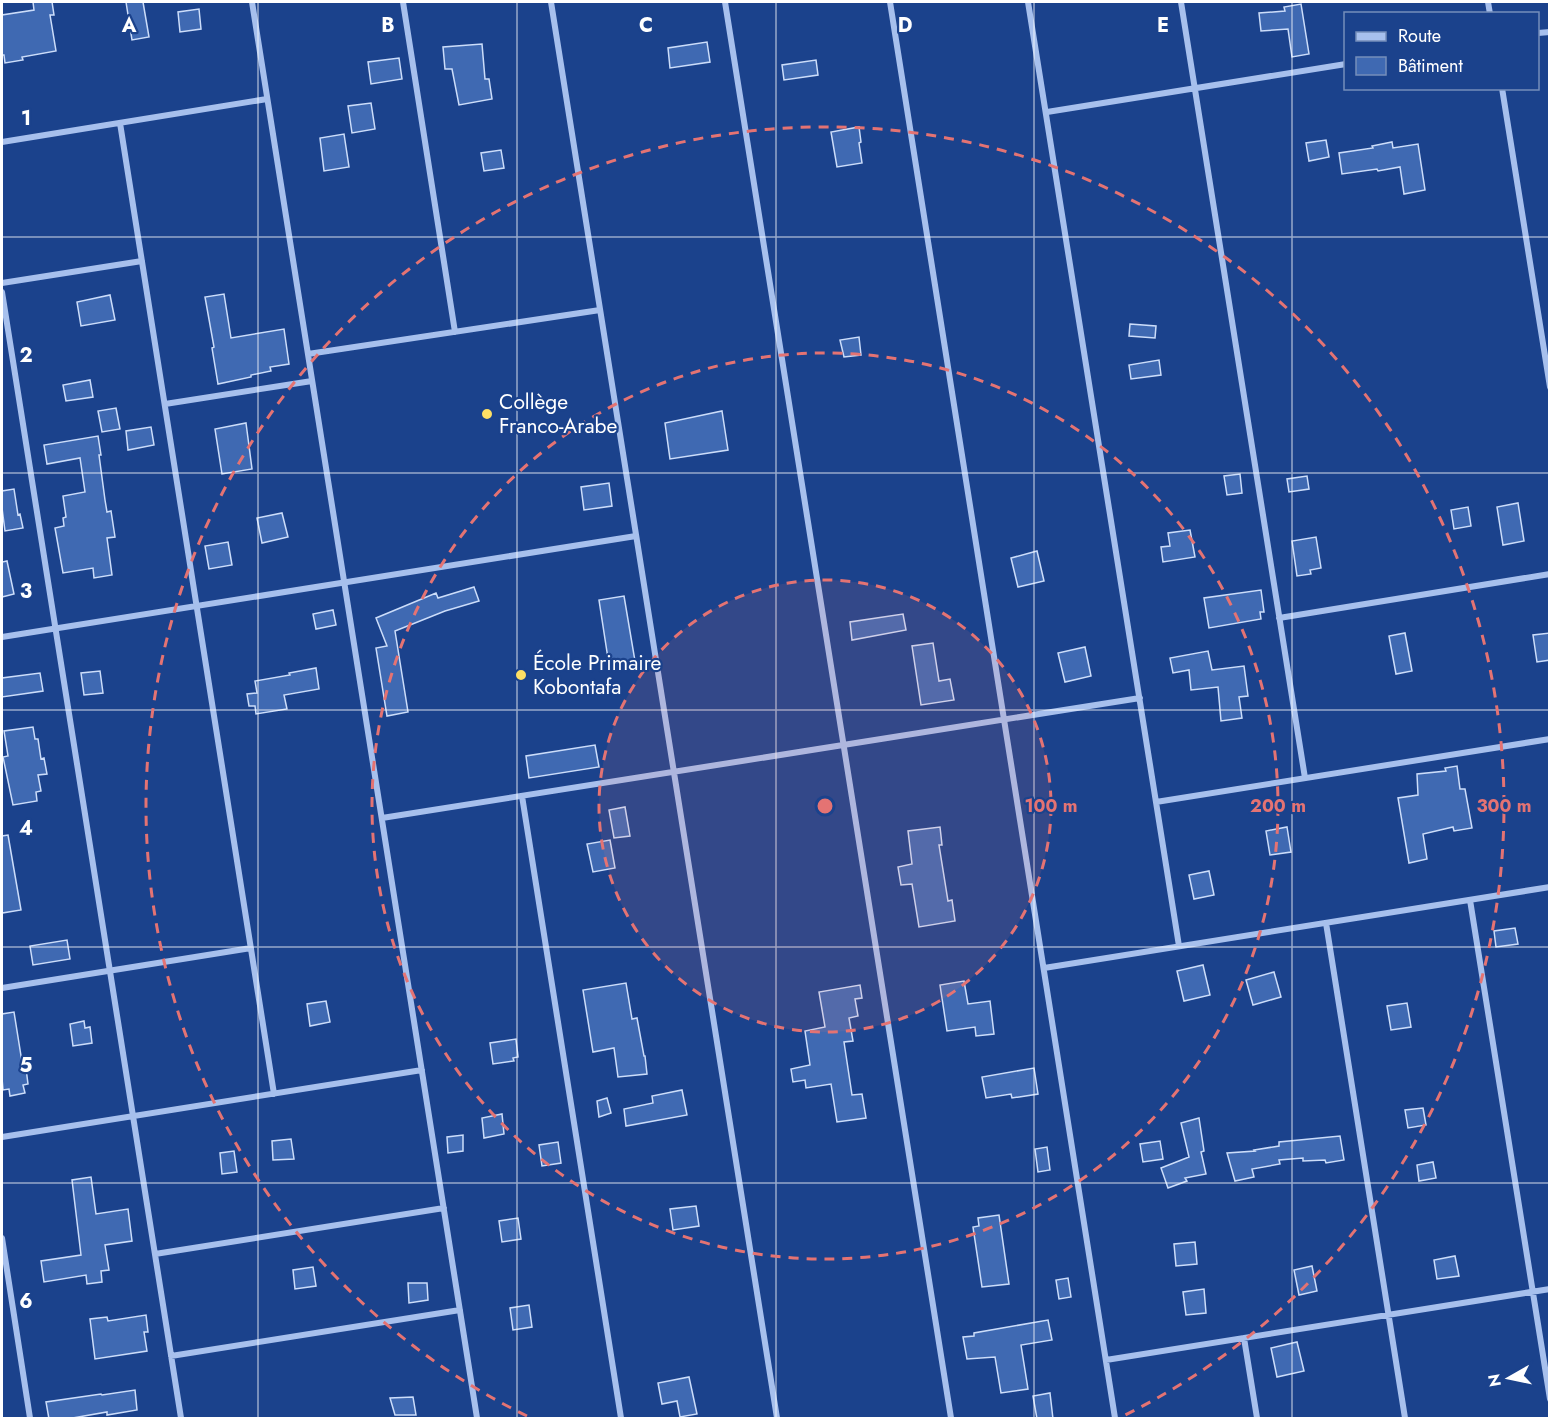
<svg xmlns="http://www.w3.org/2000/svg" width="1551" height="1420" font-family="Jost,sans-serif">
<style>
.building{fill:#3f69b2;stroke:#ccddfa;stroke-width:1.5}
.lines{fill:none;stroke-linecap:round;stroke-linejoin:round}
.street{stroke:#a7c0ed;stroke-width:6}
.grid{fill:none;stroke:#fff;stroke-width:1.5;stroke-opacity:0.55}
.ring{fill:none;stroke:#e47373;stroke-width:3;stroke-dasharray:10 8}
.poi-dot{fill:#fedf64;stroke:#1b428c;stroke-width:2}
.labels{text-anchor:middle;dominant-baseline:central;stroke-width:4.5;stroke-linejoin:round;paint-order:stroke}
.poi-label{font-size:21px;fill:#fff;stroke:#1b428c;text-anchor:start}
.grid-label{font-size:20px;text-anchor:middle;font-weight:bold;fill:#fff;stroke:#1b428c;stroke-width:4.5;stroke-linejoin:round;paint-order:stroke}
.centre{fill:#e47373;stroke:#1b428c;stroke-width:3}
.ring-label{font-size:18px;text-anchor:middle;font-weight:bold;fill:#e47373;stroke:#1b428c;stroke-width:4.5;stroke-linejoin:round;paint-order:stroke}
</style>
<rect width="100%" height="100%" fill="#1b428c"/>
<path class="building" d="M33,2H52L54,15H50L56,51L22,57L23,60L5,63L4,55H2V15L34,10Z
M126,2H143L149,37L132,40Z
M1301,4L1309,54L1292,57L1288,29L1261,31L1259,13L1285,11L1284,7Z
M199,9L201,29L180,32L178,12Z
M707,42L710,62L670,68L668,48Z
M482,44L485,79H489L492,99L459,105L452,69H445L443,47Z
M399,58L402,79L371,84L368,62Z
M816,60L818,75L784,80L782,65Z
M371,103L375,129L352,133L348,106Z
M859,127L861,142L859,143L862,163L837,167L831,132Z
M344,134L349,167L324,171L320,138Z
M1326,140L1329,157L1309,161L1306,143Z
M1392,142L1393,148L1418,144L1425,190L1404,194L1400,167L1378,171L1377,169L1342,174L1339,153L1373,148L1372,146Z
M501,150L504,168L484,171L481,153Z
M224,294L231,338L284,329L289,364L270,367L271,371L251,375V377L218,384L212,348L214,347L205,297Z
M110,295L115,320L81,326L77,302Z
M1130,324L1156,326L1155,338L1129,336Z
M859,337L861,355L844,357L840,340Z
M1159,360L1161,375L1131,379L1129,365Z
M90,380L93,397L66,401L63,385Z
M116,408L120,429L102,432L98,411Z
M722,411L728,450L670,459L665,423Z
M246,423L252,469L222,474L215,429Z
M151,427L154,445L128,450L126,431Z
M98,436L101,455H99L105,500L107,512L111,511L115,537L107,538L112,575L94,578L93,568L63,573L55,528L64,526L63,518L66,517L63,496L85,492L80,458L47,464L44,445Z
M1240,474L1242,493L1227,495L1224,476Z
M1307,476L1309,489L1289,492L1287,479Z
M609,483L612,506L584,510L581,487Z
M14,489L18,515L20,514L23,528L5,531L2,508V491Z
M1518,503L1524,541L1503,545L1497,507Z
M1468,507L1471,526L1454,529L1451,510Z
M282,513L288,537L262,543L257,518Z
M1190,530L1195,557L1163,562L1161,547L1170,546L1168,533Z
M1316,537L1321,568L1310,570L1311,574L1297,576L1292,541Z
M228,542L232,565L209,569L205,546Z
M1037,551L1044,581L1018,587L1011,558Z
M7,561L14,594L2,597V562Z
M474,587L479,601L445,611L395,631L408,712L387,716L376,648L387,646L376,618L436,593L438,598Z
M1261,590L1264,612H1260L1261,619L1209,628L1204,598Z
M624,596L635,661L609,665L599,600Z
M333,610L336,625L316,629L313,614Z
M903,614L906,630L852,640L850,622Z
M1405,633L1412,671L1396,674L1389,636Z
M1550,633V660L1537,662L1533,635Z
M933,643L939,681L950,679L954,700L921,705L912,646Z
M1085,647L1091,676L1065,682L1058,653Z
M1208,651L1212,670L1244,666L1248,696L1239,697L1242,718L1221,721L1218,687L1191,690L1189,670L1173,673L1170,658Z
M316,668L319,689L284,695L287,709L256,714L255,706H249L247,694L257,693L255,681L290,675L289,673Z
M100,671L103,693L84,695L81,673Z
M40,673L43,691L2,697V678Z
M33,727L35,739H38L41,759L44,758L47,774L38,775L41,791L36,792L37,801L13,805L3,757L8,756L4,731Z
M595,745L599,767L529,778L526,756Z
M1457,766L1460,789H1465L1472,828L1454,831L1453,827L1423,834L1427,859L1409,863L1398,798L1418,795L1417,774L1446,771L1445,768Z
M625,807L630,836L614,838L609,810Z
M940,827L942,845H939L948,901L952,900L955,921L919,927L912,884L901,885L898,867L912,864L908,831Z
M1287,827L1291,852L1270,855L1266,831Z
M8,835L21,910L2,913V836Z
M610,840L615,868L593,872L587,844Z
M1209,871L1214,895L1194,899L1189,875Z
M1515,928L1518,944L1496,947L1494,931Z
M67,940L70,959L33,965L30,946Z
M1203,965L1210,995L1184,1001L1177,971Z
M1274,972L1281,997L1253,1005L1246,980Z
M964,981L968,1004L990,1001L994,1034L976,1036L975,1027L947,1031L940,985Z
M626,983L632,1019L637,1018L644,1056H645L647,1074L618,1077L614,1048L593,1052L583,990Z
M860,985L862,998L855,999L858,1016L849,1018L853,1041L844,1042L852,1095L862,1094L866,1118L837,1122L831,1084L806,1088L805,1080L793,1082L791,1069L810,1065L805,1031L825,1027L819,992Z
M326,1001L330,1022L310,1026L307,1004Z
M1407,1003L1411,1027L1391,1030L1387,1006Z
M14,1012L22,1062L25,1061L28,1084L23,1085L25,1093L10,1096L9,1089L3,1090L2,1078V1014Z
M84,1021L85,1028L90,1027L92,1043L73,1046L70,1024Z
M516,1039L518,1057L513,1058L514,1061L493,1064L490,1043Z
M1034,1068L1038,1094L1012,1098L1011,1094L986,1098L982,1077Z
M682,1090L687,1115L626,1126L624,1109L653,1103L652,1096Z
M607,1098L611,1113L599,1117L597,1101Z
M1423,1108L1426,1125L1408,1128L1405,1110Z
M502,1114L504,1134L484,1138L482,1118Z
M1199,1118L1204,1151L1201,1152L1206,1174L1185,1178L1187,1181L1168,1188L1161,1168L1189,1157L1181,1123Z
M463,1135V1151L448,1153L447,1137Z
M1340,1136L1344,1160L1326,1163L1325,1160L1303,1161V1158L1279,1160L1280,1164L1252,1169L1254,1177L1235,1181L1227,1153L1255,1151L1254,1150L1279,1146V1142Z
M291,1139L294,1159L273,1160L272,1141Z
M1160,1141L1163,1159L1143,1162L1140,1144Z
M558,1142L561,1163L542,1166L539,1145Z
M1047,1147L1050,1170L1038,1172L1035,1149Z
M234,1151L237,1172L222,1174L220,1153Z
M1433,1162L1436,1178L1419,1181L1417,1165Z
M91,1177L96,1214L128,1209L132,1241L105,1245L109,1270L101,1271L102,1282L87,1284L86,1275L44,1282L41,1261L81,1255L72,1180Z
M696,1206L699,1226L673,1230L670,1209Z
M999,1215L1009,1284L982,1287L973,1227L979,1226L978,1218Z
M518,1218L521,1239L502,1242L499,1221Z
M1195,1242L1197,1264L1176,1266L1174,1244Z
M1455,1256L1459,1276L1437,1279L1434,1260Z
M1312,1266L1317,1291L1299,1295L1294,1270Z
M313,1267L316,1286L295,1289L293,1270Z
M1068,1278L1071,1297L1059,1299L1056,1280Z
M408,1283H427L428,1300L409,1303Z
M1204,1289L1206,1313L1186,1315L1183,1292Z
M529,1305L532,1327L513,1330L510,1308Z
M146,1315L148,1332H144L147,1351L95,1359L90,1319L107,1317L108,1321Z
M1048,1320L1052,1340L1021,1345L1028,1389L1001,1393L995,1357L967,1359L963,1337L974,1336V1333Z
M1297,1342L1304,1371L1277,1377L1271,1348Z
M689,1377L697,1414L680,1417L677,1401L662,1404L658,1383Z
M135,1390L137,1410L107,1415V1412L67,1419H49L46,1402L101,1394L102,1395Z
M1050,1393L1053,1419H1037L1033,1396Z
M413,1397L416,1415H395L390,1398Z"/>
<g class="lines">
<path class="street" d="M252,2L477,1418
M403,2L455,332
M551,2L777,1418
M725,2L951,1418
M890,2L1115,1418
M1028,2L1179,946
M1181,2L1305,778
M1488,2L1490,14
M1538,33L1550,32
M1502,88L1550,387
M1047,112L1346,64
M120,123L274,1094
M2,142L267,99
M2,283L142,261
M2,292L181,1418
M308,354L600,310
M165,404L312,381
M1279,618L1550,574
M2,637L636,536
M522,796L621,1418
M1156,802L1550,739
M382,818L1140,698
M1470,900L1550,1399
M1326,923L1405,1418
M1044,968L1550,887
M2,988L251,948
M2,1137L422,1070
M2,1238L30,1418
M155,1254L444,1208
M1244,1338L1257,1418
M171,1356L460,1310
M1106,1360L1550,1289"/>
</g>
<path class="grid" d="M258,2V1418M517,2V1418M776,2V1418M1034,2V1418M1292,2V1418M2,237H1550M2,473H1550M2,710H1550M2,947H1550M2,1183H1550"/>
<circle cx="825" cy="806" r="226" fill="#e47373" fill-opacity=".12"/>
<g class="ring">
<circle cx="825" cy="806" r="226"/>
<circle cx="825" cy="806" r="453"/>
<path d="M527 1416A679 679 0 1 1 1123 1416"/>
</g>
<g class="poi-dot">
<circle cx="487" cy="414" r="6"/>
<circle cx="521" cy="675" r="6"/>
</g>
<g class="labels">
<g class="poi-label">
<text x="499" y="402">Collège<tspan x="499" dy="24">Franco-Arabe</tspan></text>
<text x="533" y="663">École Primaire<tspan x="533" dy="24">Kobontafa</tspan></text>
</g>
</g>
<g class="grid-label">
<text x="129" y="32">A</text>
<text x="388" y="32">B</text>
<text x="646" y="32">C</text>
<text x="905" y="32">D</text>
<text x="1163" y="32">E</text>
<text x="26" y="125">1</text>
<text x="26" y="362">2</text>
<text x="26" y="598">3</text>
<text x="26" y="835">4</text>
<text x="26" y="1072">5</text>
<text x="26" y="1308">6</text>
</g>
<circle cx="825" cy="806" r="9" class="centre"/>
<g class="ring-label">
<text x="1051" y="812">100 m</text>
<text x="1278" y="812">200 m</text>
<text x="1504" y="812">300 m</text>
</g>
<rect width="1551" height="1420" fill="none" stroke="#ffffff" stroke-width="6"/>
<rect x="1344" y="12" width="195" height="78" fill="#1b428c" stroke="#768eba" stroke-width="1.5"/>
<rect x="1356" y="32" width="30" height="9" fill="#a7c0ed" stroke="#768eba" stroke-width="1.5"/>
<text x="1398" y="42" font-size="18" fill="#ffffff">Route</text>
<rect x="1356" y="57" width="30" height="18" fill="#3f69b2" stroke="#768eba" stroke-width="1.5"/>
<text x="1398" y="72" font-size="18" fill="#ffffff">Bâtiment</text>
<g transform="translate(1509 1378) rotate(261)" stroke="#1b428c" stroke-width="4.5" paint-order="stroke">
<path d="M0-4.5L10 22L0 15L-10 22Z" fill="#ffffff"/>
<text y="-9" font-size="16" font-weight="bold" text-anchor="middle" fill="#ffffff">N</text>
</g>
</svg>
